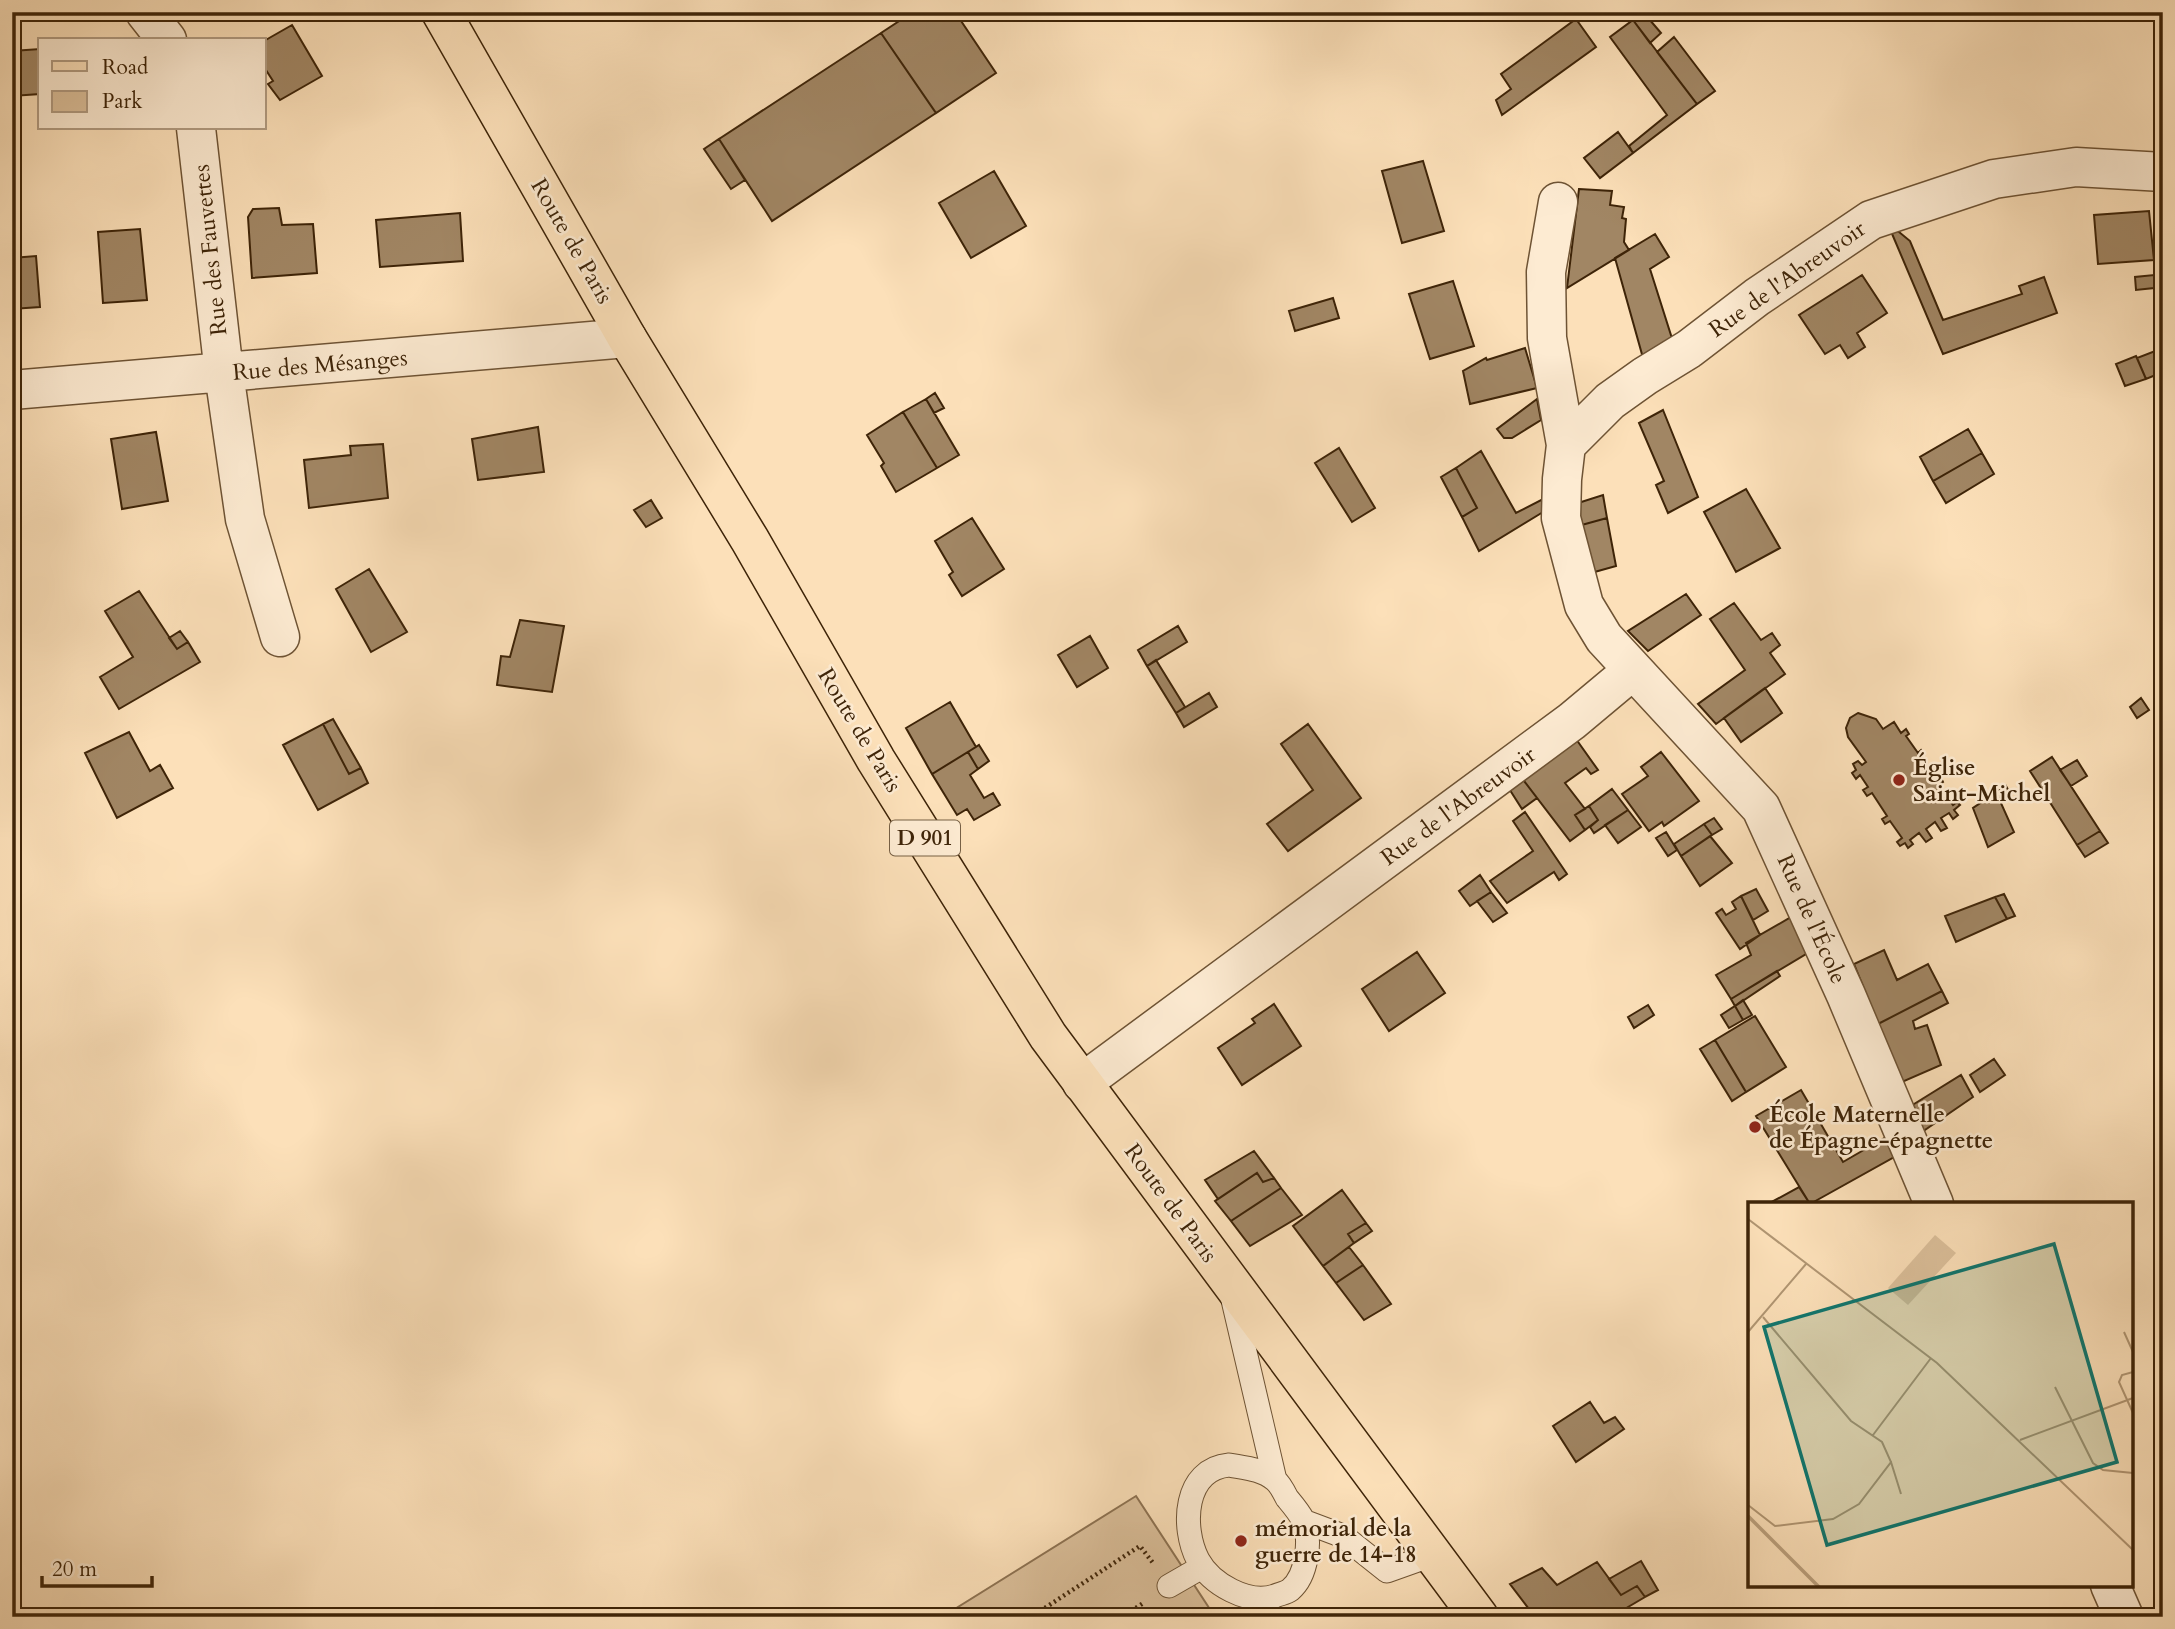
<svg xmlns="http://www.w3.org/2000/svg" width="2175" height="1629" font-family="Cardo,serif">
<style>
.green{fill:#dcc09b;stroke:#8d7252;stroke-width:2}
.building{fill:#a18664;stroke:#3e2408;stroke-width:2}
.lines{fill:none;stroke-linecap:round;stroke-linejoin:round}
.lane-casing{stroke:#6e5334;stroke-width:25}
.street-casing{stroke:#6e5334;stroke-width:41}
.primary-casing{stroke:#3e2408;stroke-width:41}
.path{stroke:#3e2408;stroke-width:4.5;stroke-dasharray:2 3.5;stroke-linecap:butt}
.lane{stroke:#fdebd2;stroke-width:23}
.street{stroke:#fdebd2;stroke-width:38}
.primary{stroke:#fce0b9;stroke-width:38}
.poi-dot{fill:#8f2418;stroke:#fdebd2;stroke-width:2.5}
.labels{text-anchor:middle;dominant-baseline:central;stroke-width:5;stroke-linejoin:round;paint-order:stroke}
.shield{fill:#fdebd2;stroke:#776045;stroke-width:2}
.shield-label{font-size:21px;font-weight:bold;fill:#3e2408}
.street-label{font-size:23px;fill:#3e2408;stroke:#fdebd2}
.poi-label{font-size:23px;font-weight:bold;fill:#3e2408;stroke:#fdebd2;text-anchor:start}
.inset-river{fill:none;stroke:#bba07d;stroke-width:3.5}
.inset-road{fill:none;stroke:#b09572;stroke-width:2}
.view{fill:#0f766e;fill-opacity:0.15;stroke:#0f766e;stroke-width:3.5}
.inset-edge{fill:none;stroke:#3e2408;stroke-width:3.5}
</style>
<rect width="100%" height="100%" fill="#fce0b9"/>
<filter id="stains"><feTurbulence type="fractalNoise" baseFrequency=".00286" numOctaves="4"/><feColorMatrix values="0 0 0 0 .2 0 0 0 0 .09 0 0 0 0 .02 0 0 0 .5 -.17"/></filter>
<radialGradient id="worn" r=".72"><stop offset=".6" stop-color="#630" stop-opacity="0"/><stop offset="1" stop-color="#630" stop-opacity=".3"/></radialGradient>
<path class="green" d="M1136,1496L1215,1617H942Z"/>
<path class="building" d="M913,12H955L996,73L936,113L881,33Z
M1643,12L1661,33L1650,43L1633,20Z
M1576,19L1596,47L1502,115L1496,100L1511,89L1501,74Z
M1633,20L1697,104L1633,153L1629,146L1667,115L1610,37Z
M292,25L322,76L280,100L268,84L273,81L264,67V41Z
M881,33L936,113L772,221L719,139Z
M1674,37L1715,91L1697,104L1657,52Z
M40,49V94L12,96V51Z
M1618,132L1633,153L1600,178L1584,158Z
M719,139L745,180L731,189L704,149Z
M1423,161L1444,231L1402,243L1382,171Z
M994,171L1026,226L971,258L939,203Z
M1579,189L1612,191L1610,205L1624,207L1622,218L1626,219L1624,242L1629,250L1567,288Z
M279,208L282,225L313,224L317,273L252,278L248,217L253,209Z
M2149,211L2154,260L2098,264L2094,215Z
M460,213L463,261L380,267L376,220Z
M1893,227L1910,241L1943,320L2022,294L2019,286L2044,277L2057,313L1943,354L1890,229Z
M140,229L147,300L103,303L98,232Z
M1655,234L1669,257L1650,269L1676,351L1645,365L1615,258Z
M36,256L40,307L12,309V258Z
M1862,275L1887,313L1857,333L1865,347L1848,358L1840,345L1825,354L1799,315Z
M2154,275V288L2136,290L2135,277Z
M1453,281L1474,346L1430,359L1409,294Z
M1333,298L1339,318L1295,331L1289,311Z
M1525,348L1537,388L1470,404L1463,371L1486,358L1487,360Z
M2163,348V372L2146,379L2137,358Z
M2136,356L2146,379L2125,386L2116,364Z
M935,393L944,408L934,413L926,399Z
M926,399L959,455L937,468L903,412Z
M1537,399L1541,420L1512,438H1504L1497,429Z
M1663,410L1698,497L1668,513L1656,485L1664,481L1639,423Z
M903,412L937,468L896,492L881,466L884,463L867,435Z
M538,427L544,472L478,480L472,439Z
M1968,429L1982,453L1933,481L1920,457Z
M156,432L168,501L122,509L111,439Z
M383,444L388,498L309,508L304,460L351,455L350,446Z
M1339,448L1375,508L1352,522L1315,463Z
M1481,451L1516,513L1549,496L1548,509L1479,551L1462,517L1477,508L1456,468Z
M1982,453L1994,474L1946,503L1933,481Z
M1456,468L1477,508L1462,517L1441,477Z
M1746,489L1780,548L1736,572L1704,512Z
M1603,495L1607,518L1578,526L1575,504Z
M651,500L662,518L646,527L634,510Z
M972,518L1004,569L962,596L949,575L953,572L935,541Z
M1607,518L1616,566L1591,573L1578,526Z
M369,569L407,632L371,652L336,589Z
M139,591L177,649L188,642L200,662L119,709L100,677L133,657L105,611Z
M1686,594L1701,615L1648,651L1628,631Z
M1734,603L1761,640L1772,633L1780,645L1770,653L1785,674L1716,724L1698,704L1745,670L1710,619Z
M520,620L564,626L552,692L497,685L501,656L510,657Z
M1178,626L1187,642L1147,666L1138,650Z
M180,631L188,642L177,649L169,638Z
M1090,636L1108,668L1077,687L1058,655Z
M1156,660L1185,707L1176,713L1147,666Z
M1765,688L1782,713L1741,742L1724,718Z
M1209,693L1217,707L1184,727L1176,713Z
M2141,698L2149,710L2137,718L2130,707Z
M950,702L976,747L932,774L906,728Z
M1858,713L1876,719L1883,729L1894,722L1901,733L1906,729L1909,734L1906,736L1918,753L1921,750L1924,755L1920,758L1936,781L1941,778L1943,782L1939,785L1953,805L1957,802L1960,805L1954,810L1958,815L1953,819L1949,813L1941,818L1947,828L1941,831L1935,822L1926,829L1932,838L1926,842L1919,833L1910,840L1913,844L1908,848L1905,843L1900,846L1897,842L1902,838L1890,821L1885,824L1882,819L1887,816L1872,793L1867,796L1863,790L1868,787L1860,775L1856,779L1852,773L1856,770L1853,764L1858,761L1862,765L1866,762L1848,737L1846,728L1850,718Z
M333,719L361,768L349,774L323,724Z
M323,724L349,774L361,768L368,783L318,810L283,745Z
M1308,724L1361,798L1288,851L1267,824L1313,790L1281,744Z
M129,732L150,771L160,765L173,788L117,818L85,753Z
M1576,739L1598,770L1591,774L1586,768L1565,783L1585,809L1575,815L1585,830L1570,841L1521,777Z
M979,745L989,761L978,769L968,752Z
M968,752L978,769L970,775L984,798L993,793L1000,805L974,820L967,809L957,815L932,774Z
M1661,752L1699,801L1664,826L1662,822L1649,831L1622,794L1648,776L1641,767Z
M2052,757L2100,831L2077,845L2030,771Z
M2077,760L2087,776L2071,786L2060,770Z
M1521,777L1537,798L1522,809L1508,787Z
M2006,786L2011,795L2000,801L2014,832L1988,847L1973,808Z
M1612,789L1628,810L1594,833L1590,827L1598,820L1589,806Z
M1589,806L1598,820L1585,830L1575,815Z
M1628,810L1641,827L1618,843L1605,825Z
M1525,812L1567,874L1559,880L1554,872L1507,903L1490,881L1533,851L1513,821Z
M1714,818L1722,829L1712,835L1704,824Z
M1704,824L1712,835L1681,856L1674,844Z
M2100,831L2108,843L2085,857L2077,845Z
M1666,832L1677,850L1668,856L1656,838Z
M1710,836L1732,863L1700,886L1681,856Z
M1480,875L1491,892L1470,906L1459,891Z
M1756,889L1768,911L1753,920L1741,896Z
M1491,892L1507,913L1493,922L1477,901Z
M2004,894L2015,916L2007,919L1995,897Z
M1741,896L1760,935L1740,949L1716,913L1722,909L1726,915L1736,909L1732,902Z
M1995,897L2007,919L1956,942L1945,916Z
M1798,913L1816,948L1731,999L1716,975L1751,955L1746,943Z
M1884,950L1897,980L1928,964L1942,991L1878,1024L1854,964Z
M1417,952L1445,993L1389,1031L1362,989Z
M1777,971L1780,976L1735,1006L1731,999Z
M1942,991L1948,1003L1913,1021L1915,1029L1927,1025L1941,1065L1902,1082L1878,1024Z
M1743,1000L1752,1015L1743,1020L1735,1006Z
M1274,1004L1301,1046L1242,1085L1218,1048L1255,1023L1252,1019Z
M1648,1005L1654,1015L1634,1028L1628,1017Z
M1735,1006L1743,1020L1729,1028L1721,1015Z
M1755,1016L1786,1067L1746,1092L1715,1040Z
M1715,1040L1746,1092L1732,1101L1700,1049Z
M1994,1059L2005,1075L1980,1092L1970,1075Z
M1961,1075L1973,1097L1919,1134L1906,1109Z
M1801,1090L1843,1162L1888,1136L1896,1156L1810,1204L1756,1116Z
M1254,1151L1274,1178L1263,1182L1257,1173L1218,1199L1205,1180Z
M1257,1173L1263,1182L1274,1178L1281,1188L1231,1221L1215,1201Z
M1799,1187L1810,1204H1768Z
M1281,1188L1302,1215L1250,1246L1231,1221Z
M1342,1190L1366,1223L1348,1234L1354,1243L1323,1266L1293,1226Z
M1366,1223L1372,1231L1354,1243L1348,1234Z
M1349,1247L1363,1265L1336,1283L1323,1266Z
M1363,1265L1391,1304L1364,1320L1336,1283Z
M1590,1402L1604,1423L1615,1417L1624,1429L1576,1462L1553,1426Z
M1641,1561L1658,1590L1645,1597L1637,1586L1621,1595L1609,1579Z
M1597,1562L1621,1595L1637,1586L1645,1597L1611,1617H1535L1510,1584L1542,1568L1557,1585Z"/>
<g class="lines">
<defs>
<path id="lane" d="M1232,1296L1275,1480
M1229,1465C1245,1468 1262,1469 1275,1480C1280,1484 1284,1492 1287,1498C1292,1504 1299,1512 1303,1520C1312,1539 1307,1576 1290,1590C1286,1593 1279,1594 1275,1596C1248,1605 1211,1584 1198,1560C1181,1527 1184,1469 1229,1465Z
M1303,1521L1343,1536L1387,1571L1432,1555
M1169,1586L1202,1567"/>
<path id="street" d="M145,12L167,40
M196,128L224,373L245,519L280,637
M1558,202L1546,272L1547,338L1566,445
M12,390L627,338
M1082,1083L1572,721L1633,670
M1934,1204L1846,995L1761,808L1604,638L1584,605L1561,518L1562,479L1566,445L1610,401L1645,376L1689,349L1757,297L1871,220L1994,179L2076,167L2163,172
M2110,1585L2124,1617"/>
<path id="primary" d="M441,12L627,338L750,540L876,760L1048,1036L1479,1617"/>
</defs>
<use href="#lane" class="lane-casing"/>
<use href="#street" class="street-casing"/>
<use href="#primary" class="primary-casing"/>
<path class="path" d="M1031,1617L1140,1546L1153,1563
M1122,1617L1145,1602"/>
<use href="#lane" class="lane"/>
<use href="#street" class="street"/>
<use href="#primary" class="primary"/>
</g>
<g class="poi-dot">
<circle cx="1899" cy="780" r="7"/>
<circle cx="1755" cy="1127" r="7"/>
<circle cx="1241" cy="1541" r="7"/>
</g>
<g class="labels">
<rect class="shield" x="890" y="820.5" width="70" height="35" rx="5"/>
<g class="shield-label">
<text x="925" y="838">D 901</text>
</g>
<g class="street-label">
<text transform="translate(572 241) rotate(60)">Route de Paris</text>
<text transform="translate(210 250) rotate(-96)">Rue des Fauvettes</text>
<text transform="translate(1787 279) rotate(-35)">Rue de l'Abreuvoir</text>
<text transform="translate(320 365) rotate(-5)">Rue des Mésanges</text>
<text transform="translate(860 730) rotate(59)">Route de Paris</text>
<text transform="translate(1458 806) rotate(-36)">Rue de l'Abreuvoir</text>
<text transform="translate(1812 919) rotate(66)">Rue de l'École</text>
<text transform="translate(1171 1203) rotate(54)">Route de Paris</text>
</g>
<g class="poi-label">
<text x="1913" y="767">Église<tspan x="1913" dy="26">Saint-Michel</tspan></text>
<text x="1769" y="1114">École Maternelle<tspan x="1769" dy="26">de Épagne-épagnette</tspan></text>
<text x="1255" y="1528">mémorial de la<tspan x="1255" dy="26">guerre de 14-18</tspan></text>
</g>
</g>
<g transform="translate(1748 1202)">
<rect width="385" height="385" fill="#fce0b9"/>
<path d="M187,33L208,51L160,103L140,86Z" fill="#dcc09b"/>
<path class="inset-river" d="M0,314L71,385"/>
<path class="inset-road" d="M0,17L189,161L385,348M0,130L58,62M376,130L385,150M385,170L374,173L371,180L385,211M307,185L345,261L355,268L385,271M125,233L183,156M272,238L385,196M143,260L153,292M0,303L27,324L85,317L111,302L143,260L134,240L103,219L15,115"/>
<path class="view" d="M306,42L369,260L79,343L16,125Z"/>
<rect width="385" height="385" class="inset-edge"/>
</g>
<rect width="2175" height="1629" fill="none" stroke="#fce0b9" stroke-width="42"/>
<rect x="14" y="14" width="2147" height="1601" fill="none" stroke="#3e2408" stroke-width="3.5"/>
<rect x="21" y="21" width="2133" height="1587" fill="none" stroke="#3e2408" stroke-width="2"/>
<rect x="38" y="38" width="228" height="91" fill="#fdebd2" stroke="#b19b81" stroke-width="2"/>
<rect x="52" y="61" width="35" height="10" fill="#fce0b9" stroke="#b19b81" stroke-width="2"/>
<text x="102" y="74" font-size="21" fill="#3e2408">Road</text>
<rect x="52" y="91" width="35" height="21" fill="#dcc09b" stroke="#b19b81" stroke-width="2"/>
<text x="102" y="108" font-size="21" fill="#3e2408">Park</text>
<path d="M42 1576v10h110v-10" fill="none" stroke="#3e2408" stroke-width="3.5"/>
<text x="52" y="1576" font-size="21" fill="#3e2408" stroke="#fdebd2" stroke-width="5" paint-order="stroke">20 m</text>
<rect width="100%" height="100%" filter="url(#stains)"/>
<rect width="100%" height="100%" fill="url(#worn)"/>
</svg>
